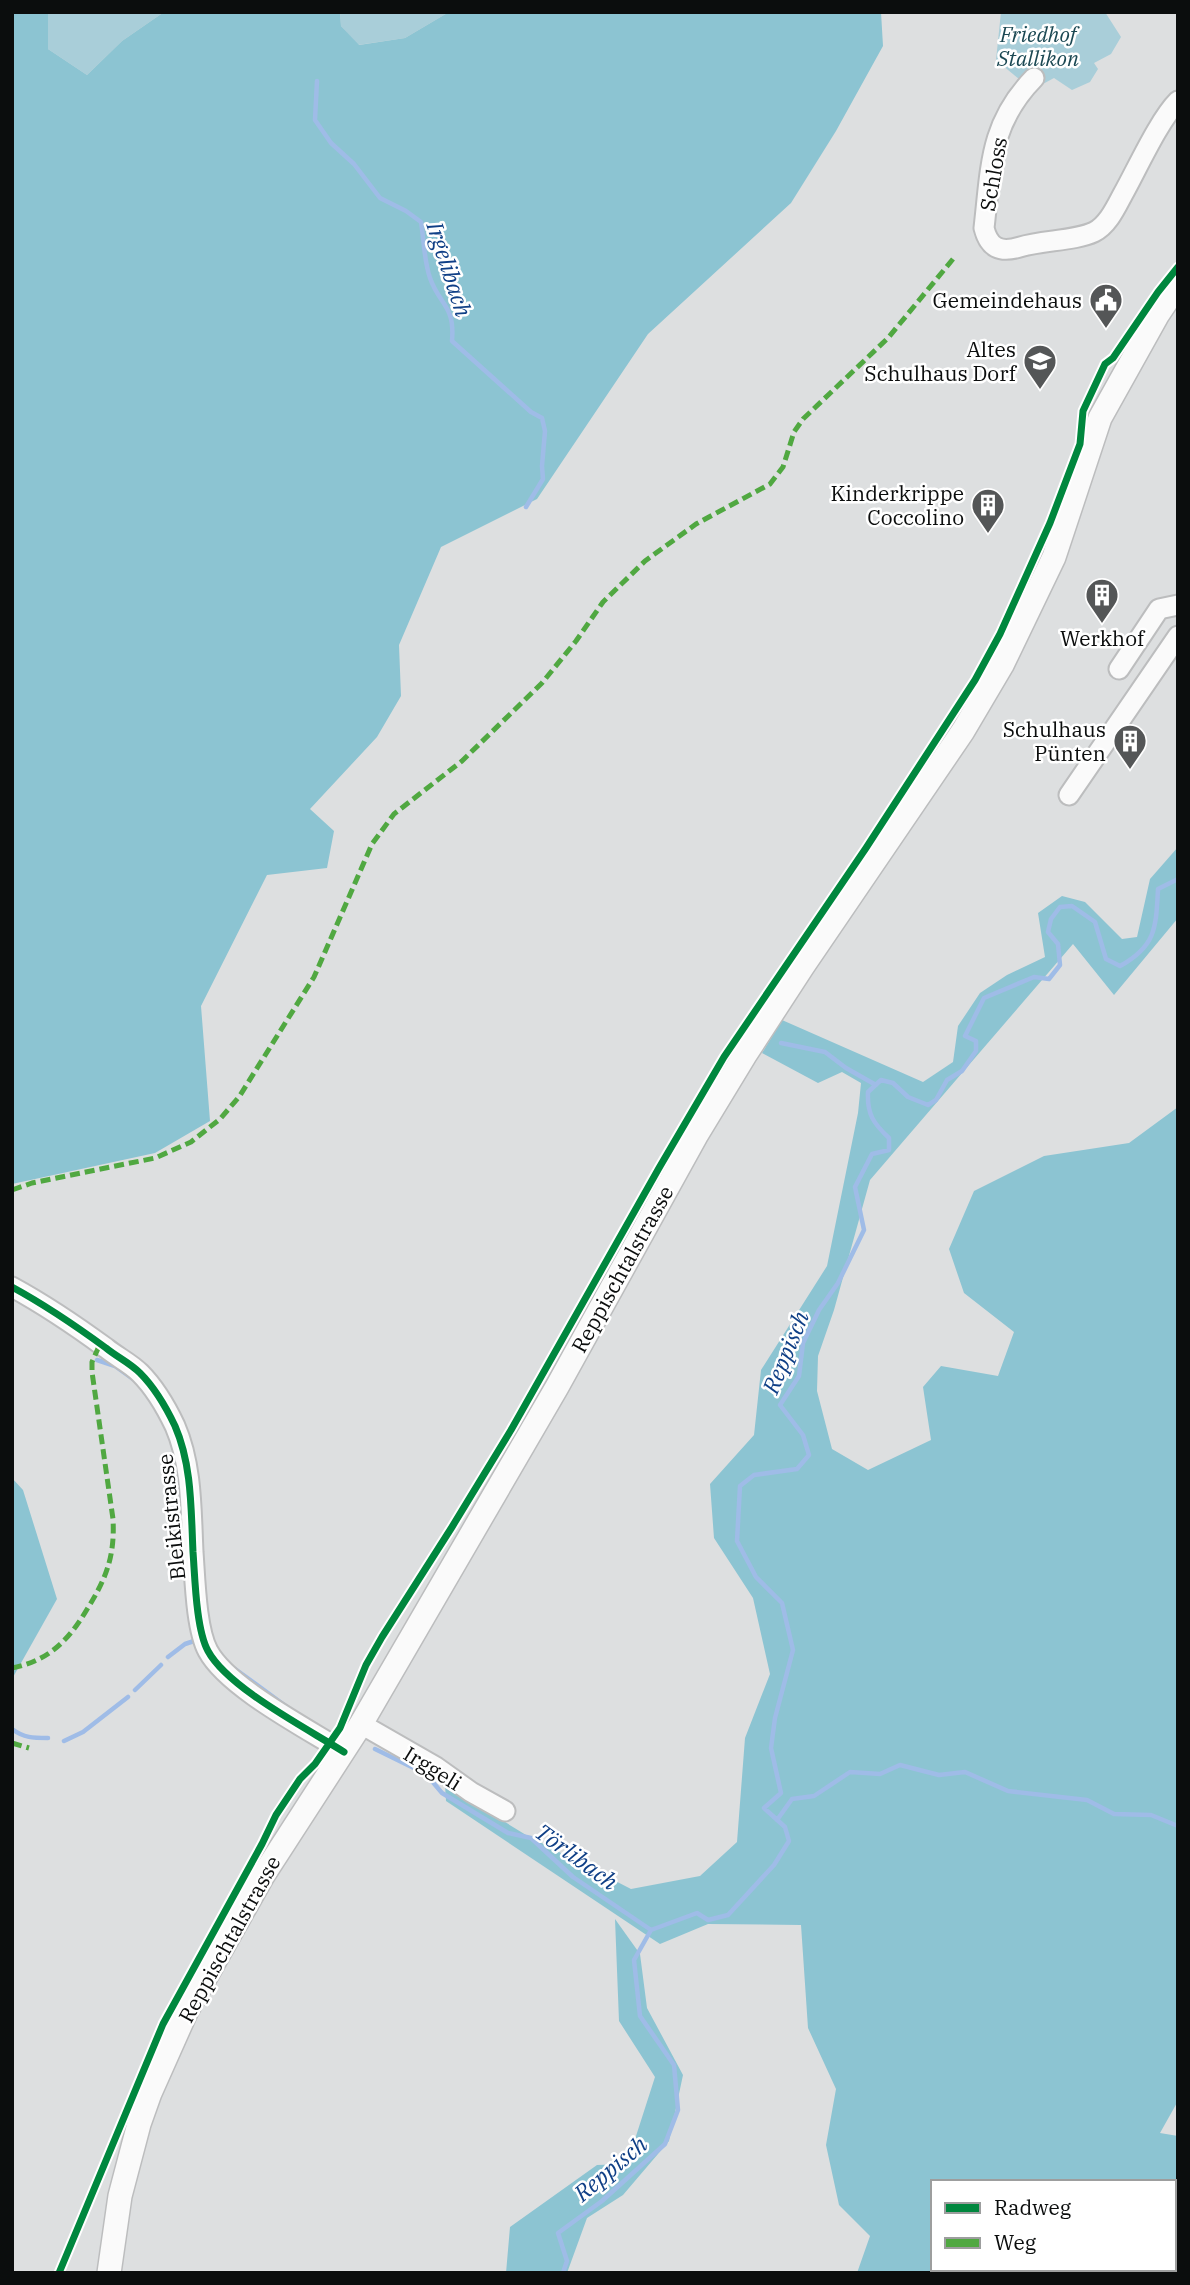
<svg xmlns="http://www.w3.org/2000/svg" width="1190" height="2285" font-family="'IBM Plex Serif',serif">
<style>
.green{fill:#a9ced9}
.forest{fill:#8cc4d2;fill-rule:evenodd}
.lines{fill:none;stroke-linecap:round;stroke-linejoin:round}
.stream{stroke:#9fbce7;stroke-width:4.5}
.minor-casing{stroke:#bcbdbe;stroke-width:23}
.major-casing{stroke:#bcbdbe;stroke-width:26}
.minor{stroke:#fafafa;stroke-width:19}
.major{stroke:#fafafa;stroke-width:23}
.quiet{stroke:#50a841;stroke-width:5;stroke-dasharray:10 5;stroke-linecap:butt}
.cycleway-casing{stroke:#fff;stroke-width:11}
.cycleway{stroke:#00873e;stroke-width:7}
.labels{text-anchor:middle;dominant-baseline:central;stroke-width:5;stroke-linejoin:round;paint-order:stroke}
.park-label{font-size:21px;font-style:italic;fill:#1b4853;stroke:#fff}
.street-label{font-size:21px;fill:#0b0d0d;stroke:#fff}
.poi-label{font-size:21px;fill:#0b0d0d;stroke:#fff;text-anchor:end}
.water-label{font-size:23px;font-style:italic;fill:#0f3f86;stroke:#fff}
</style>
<rect width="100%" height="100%" fill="#dddfe0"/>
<path class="green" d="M48,12H164L122,41L87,75L48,49Z
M340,12H449L405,38L358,45L341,26Z
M1001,12H1105L1121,37L1111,54L1094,63L1098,69L1090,82L1072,90L1054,78L1041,85L1035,80L1019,79L996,60Z"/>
<path class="forest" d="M12,12H48V49L87,75L122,41L164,12H340L341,26L359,45L405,38L449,12H881L883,46L836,131L791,203L648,334L537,499L441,547L399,645L401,696L377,737L310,809L334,831L327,868L267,875L201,1006L210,1121L155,1153L12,1184Z
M1178,847V918L1114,995L1073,944L870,1180L834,1310L818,1356L817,1391L832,1449L868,1470L931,1440L923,1387L941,1366L998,1376L1014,1332L964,1293L949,1249L974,1191L1044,1156L1129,1143L1178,1107V2101L1160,2133L1178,2136V2273H857L870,2236L839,2205L826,2145L836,2089L808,2028L801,1925L708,1924L660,1944L446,1801L445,1785L526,1835L631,1889L700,1876L737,1842L745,1738L770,1674L753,1598L714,1538L710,1484L754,1435L761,1370L827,1266L858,1113L861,1083L842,1072L818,1083L762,1053L782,1020L923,1082L953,1062L958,1026L980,993L1007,975L1045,957L1038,913L1062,896L1085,902L1122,939L1137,937L1150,879ZM933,2182H1174V2269H933Z
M12,1478L23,1490L57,1599L12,1679Z
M615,1919L640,1954L647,2008L683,2075L669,2141L623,2195L587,2218L567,2273H506L510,2227L597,2165L627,2164L655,2077L619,2021Z"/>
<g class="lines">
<path class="stream" d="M317,81L315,120L331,143L354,164L380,198L406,211L421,222C424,240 424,261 430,278C440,306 455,305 452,341L531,412L542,418L545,431L542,466L543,479L526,507
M781,1043L825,1052L846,1068L876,1085
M97,1360L115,1366L133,1379
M168,1657L185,1644L197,1640
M235,1669L287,1707
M135,1690L161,1665
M12,1729C24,1738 33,1738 48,1738
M64,1741L83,1732L128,1697
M375,1749L426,1774L442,1793L508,1833L531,1838L573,1877L651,1930
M777,1820L792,1799L814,1796L850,1772L880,1774L900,1765L939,1775L965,1772L1008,1791L1087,1800L1114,1814L1151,1815L1178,1826
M563,2273L567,2261L558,2233L602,2201L665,2144L678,2110L674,2065L640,2016L634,1960L651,1930L697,1913L708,1920L728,1915L774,1865L789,1841L785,1827L764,1808L781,1793L771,1748L775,1718L793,1650L782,1603L756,1577L737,1541L740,1486L754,1475L797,1469L809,1455L803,1435L780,1405L799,1376L803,1343L819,1310L838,1283L864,1230L855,1187L872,1154L889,1150V1138C873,1123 867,1114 868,1092L881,1080L893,1083L908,1097L928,1105L936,1100L947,1080L962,1071L976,1051V1041L965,1036L984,998L1034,977L1049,979L1060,965L1058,944L1048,932L1051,919L1060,907L1072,906L1095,922L1106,959L1120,966C1156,946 1156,928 1158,889L1178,879"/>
<defs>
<path id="minor" d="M1034,78C989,124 991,168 984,228C989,248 1000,253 1020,247C1042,240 1075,241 1094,232C1108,225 1116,207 1123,194C1137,169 1159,120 1178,101
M1119,669L1159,609L1178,605
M1069,795L1178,636
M12,1287C45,1305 76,1326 106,1348C117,1357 130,1363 140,1373C155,1388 166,1407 175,1426C192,1465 191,1510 193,1552C195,1578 196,1629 208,1651C228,1688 308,1729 344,1752
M361,1724L436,1767L471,1792L505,1811"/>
<path id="major" d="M109,2273L120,2196L139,2124L150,2093L187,2010L262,1877L361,1724L557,1387L697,1134L745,1055L803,966L963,731L1002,665L1054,557L1100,418L1158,314L1178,284"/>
</defs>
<use href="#minor" class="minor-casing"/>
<use href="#major" class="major-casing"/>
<use href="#minor" class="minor"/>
<use href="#major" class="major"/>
<path class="quiet" d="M12,1190L32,1183L155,1158L191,1142L220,1119L239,1097L314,977L372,844L394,814L462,761L542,683L576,641L603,602L645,561L696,524L770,484L783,467L794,432L803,419L888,338L953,259
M12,1668C48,1661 68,1641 86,1611C106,1579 115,1557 113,1519L92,1372V1362L100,1344
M12,1743L29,1748"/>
<defs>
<path id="cycleway" d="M12,1287C45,1305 76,1326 106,1348C117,1357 130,1363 140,1373C155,1388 166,1407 175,1426C192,1465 191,1510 193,1552C195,1578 196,1629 208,1651C228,1688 308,1729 344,1752
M59,2273L163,2024L262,1844L276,1815L300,1779L315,1764L340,1728L366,1665L382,1637L452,1527L511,1430L659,1168L724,1057L866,848L975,680L1000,634L1050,523L1080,444L1083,411L1105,364L1113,358L1158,292L1178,267"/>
</defs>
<use href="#cycleway" class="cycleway-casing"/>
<use href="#cycleway" class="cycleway"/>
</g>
<defs>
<symbol id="civic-pin" viewBox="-11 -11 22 30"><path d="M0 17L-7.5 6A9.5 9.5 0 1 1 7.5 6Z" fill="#545657" stroke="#fff"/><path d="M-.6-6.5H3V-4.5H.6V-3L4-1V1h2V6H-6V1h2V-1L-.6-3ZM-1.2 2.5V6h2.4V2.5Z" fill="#fff"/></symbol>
<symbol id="school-pin" viewBox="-11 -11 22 30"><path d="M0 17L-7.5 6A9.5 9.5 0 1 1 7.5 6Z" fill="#545657" stroke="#fff"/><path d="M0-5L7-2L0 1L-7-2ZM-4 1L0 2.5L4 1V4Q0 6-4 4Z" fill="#fff"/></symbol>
<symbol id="building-pin" viewBox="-11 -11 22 30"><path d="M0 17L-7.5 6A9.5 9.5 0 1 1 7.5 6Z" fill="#545657" stroke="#fff"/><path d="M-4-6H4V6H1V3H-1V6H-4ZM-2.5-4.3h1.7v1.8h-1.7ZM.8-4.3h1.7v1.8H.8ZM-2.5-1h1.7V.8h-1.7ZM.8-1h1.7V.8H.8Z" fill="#fff"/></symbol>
</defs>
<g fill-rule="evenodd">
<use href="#civic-pin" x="1087" y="281" width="38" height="52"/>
<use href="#school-pin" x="1021" y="342" width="38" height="52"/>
<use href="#building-pin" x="969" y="486" width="38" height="52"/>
<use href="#building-pin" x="1083" y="576" width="38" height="52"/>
<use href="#building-pin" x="1111" y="722" width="38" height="52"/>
</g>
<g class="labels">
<g class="park-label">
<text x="1038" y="34">Friedhof<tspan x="1038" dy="24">Stallikon</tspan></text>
</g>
<g class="street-label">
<text transform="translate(993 174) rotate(-80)">Schloss</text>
<text transform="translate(622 1269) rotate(-61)">Reppischtalstrasse</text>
<text transform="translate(171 1517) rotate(-96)">Bleikistrasse</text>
<text transform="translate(433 1768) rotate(32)">Irggeli</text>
<text transform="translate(229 1939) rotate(-61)">Reppischtalstrasse</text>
</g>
<g class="poi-label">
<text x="1082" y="300">Gemeindehaus</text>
<text x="1016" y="349">Altes<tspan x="1016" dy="24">Schulhaus Dorf</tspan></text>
<text x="964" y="493">Kinderkrippe<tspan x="964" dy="24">Coccolino</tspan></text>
<text x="1102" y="638" text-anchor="middle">Werkhof</text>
<text x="1106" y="729">Schulhaus<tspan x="1106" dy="24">Pünten</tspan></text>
</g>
<g class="water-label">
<text transform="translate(450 269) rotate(72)">Irgelibach</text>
<text transform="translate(785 1352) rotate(-68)">Reppisch</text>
<text transform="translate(577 1856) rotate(36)">Törlibach</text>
<text transform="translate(610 2168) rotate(-40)">Reppisch</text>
</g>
</g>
<rect width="1190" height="2285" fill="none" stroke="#0b0d0d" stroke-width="28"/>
<rect x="931" y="2180" width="245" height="91" fill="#ffffff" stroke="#9d9e9e" stroke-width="2"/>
<rect x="945" y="2203" width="35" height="10" fill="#00873e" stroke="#9d9e9e" stroke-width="2"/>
<text x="994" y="2215" font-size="21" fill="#0b0d0d">Radweg</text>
<rect x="945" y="2238" width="35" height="10" fill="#50a841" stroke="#9d9e9e" stroke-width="2"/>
<text x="994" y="2250" font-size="21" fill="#0b0d0d">Weg</text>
</svg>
